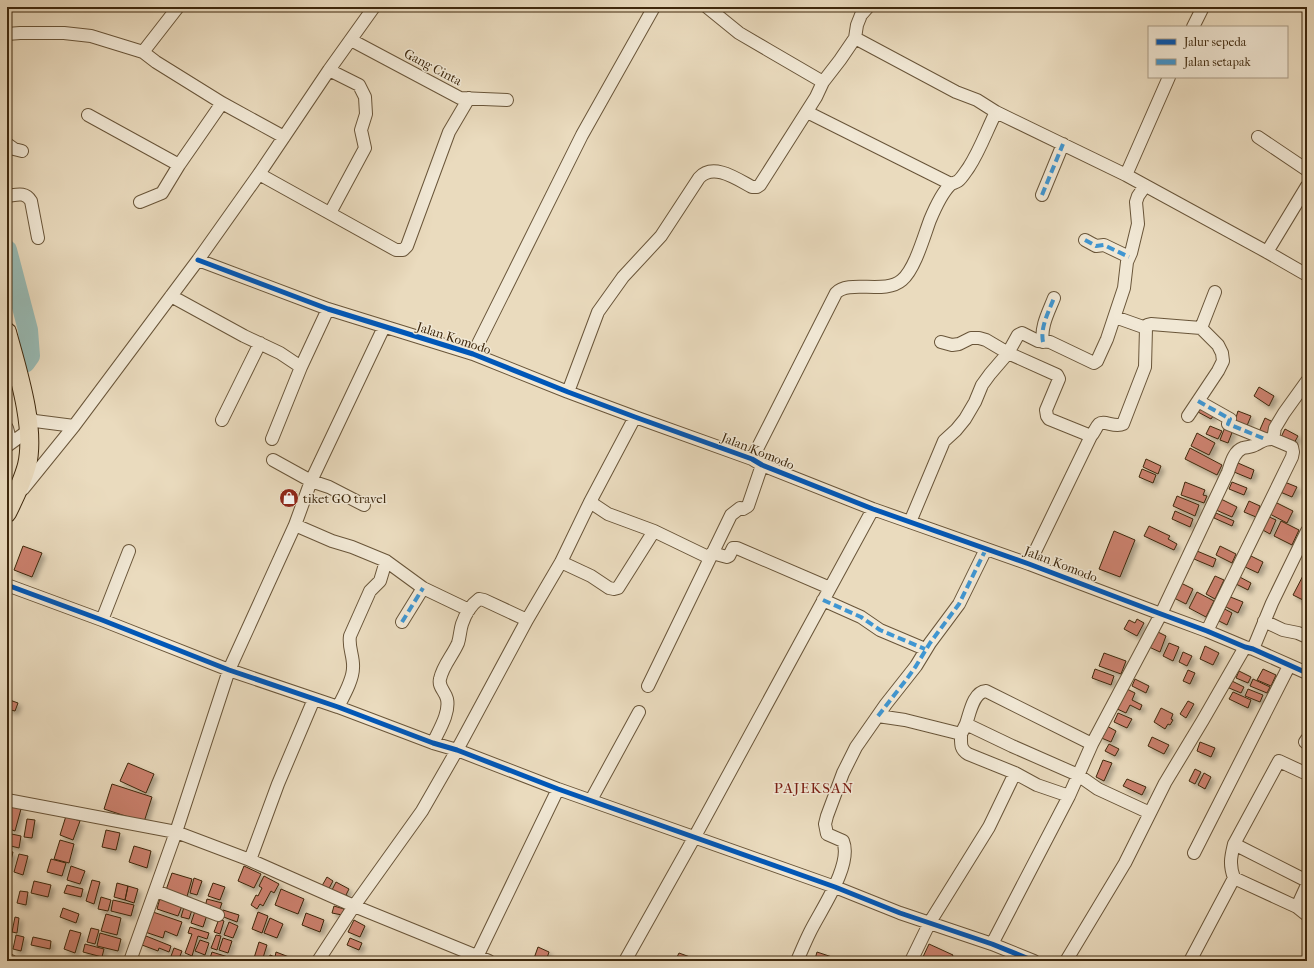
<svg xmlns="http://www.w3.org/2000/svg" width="1314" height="968" font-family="'IM FELL French Canon',serif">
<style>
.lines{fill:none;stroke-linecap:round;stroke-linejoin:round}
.river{stroke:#98bbb5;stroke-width:20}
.building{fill:#cb816e;stroke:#3e280d;filter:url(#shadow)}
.minor-casing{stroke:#695539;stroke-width:14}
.highway-casing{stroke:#3e280d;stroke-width:20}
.minor{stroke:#f1e8d5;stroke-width:12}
.highway{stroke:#eadbbe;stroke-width:18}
.quiet{stroke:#3f96d2;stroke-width:4;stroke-dasharray:8 4;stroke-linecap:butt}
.cycleway-casing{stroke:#f1e8d5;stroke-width:8}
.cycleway{stroke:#0057b8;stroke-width:5}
.labels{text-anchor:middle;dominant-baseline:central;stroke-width:3;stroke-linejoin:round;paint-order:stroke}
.street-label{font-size:13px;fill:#3e280d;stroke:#f1e8d5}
.poi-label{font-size:13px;fill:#3e280d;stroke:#f1e8d5;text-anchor:start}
.quarter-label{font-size:15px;letter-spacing:1px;fill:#7a1f14;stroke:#f1e8d5}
</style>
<defs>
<filter id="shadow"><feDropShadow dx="3.5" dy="3.5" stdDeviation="2" flood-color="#0004"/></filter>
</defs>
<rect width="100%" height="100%" fill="#eadbbe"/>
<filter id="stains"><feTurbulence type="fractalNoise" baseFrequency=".005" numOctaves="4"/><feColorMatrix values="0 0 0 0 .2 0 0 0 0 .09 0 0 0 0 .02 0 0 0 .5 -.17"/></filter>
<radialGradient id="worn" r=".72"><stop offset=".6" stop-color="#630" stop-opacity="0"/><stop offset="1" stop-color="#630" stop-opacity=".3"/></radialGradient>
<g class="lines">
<path class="river" d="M7,250L28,330L30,356L25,363L7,367"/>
</g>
<path class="building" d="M1259,387L1274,396L1269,406L1254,396Z
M1202,404L1216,412L1211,419L1198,412Z
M1238,411L1251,416L1246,428L1234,424Z
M1265,418L1273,422L1266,437L1258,434Z
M1210,426L1222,431L1218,439L1206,434Z
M1225,427L1233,430L1228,443L1220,440Z
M1285,429L1298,436L1293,445L1280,439Z
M1197,433L1215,443L1209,455L1191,446Z
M1190,448L1222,465L1217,475L1185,459Z
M1146,459L1161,466L1158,474L1143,467Z
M1238,463L1254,470L1251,479L1234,472Z
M1142,469L1156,475L1153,483L1139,477Z
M1282,481L1297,487L1292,497L1278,491Z
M1185,482L1205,490L1203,495L1207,496L1204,503L1181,495Z
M1232,482L1247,488L1244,495L1229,489Z
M1177,496L1199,505L1195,516L1173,506Z
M1221,499L1237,507L1232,517L1216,510Z
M1249,501L1260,506L1256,517L1244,512Z
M1273,501L1293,511L1287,523L1268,513Z
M1175,511L1193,519L1190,527L1172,519Z
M1216,513L1234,521L1232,526L1214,518Z
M1265,515L1276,520L1270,534L1259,528Z
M1281,521L1299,530L1292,545L1274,536Z
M1149,526L1170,536L1168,539L1177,544L1174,550L1144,536Z
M1114,531L1135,540L1120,577L1099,569Z
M23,546L42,553L32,577L14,570Z
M1220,546L1236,554L1232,563L1216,555Z
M1197,551L1216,559L1213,567L1194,559Z
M1251,556L1263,562L1258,573L1243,566L1247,559L1249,560Z
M1307,568V602L1293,595Z
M1236,575L1251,583L1248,590L1232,582Z
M1215,576L1224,580L1215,599L1206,594Z
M1181,583L1193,589L1186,604L1174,598Z
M1197,592L1214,601L1206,617L1189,608Z
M1228,596L1243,602L1238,613L1224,606Z
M1221,607L1232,613L1227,625L1215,619Z
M1137,619L1144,623L1137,636L1124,629L1129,620L1135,623Z
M1156,631L1166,636L1160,652L1149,647Z
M1169,643L1179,647L1173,661L1163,656Z
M1205,646L1219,653L1213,665L1200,659Z
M1183,652L1192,656L1187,666L1179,662Z
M1104,653L1126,661L1121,674L1099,666Z
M1095,669L1114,676L1111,685L1092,678Z
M1263,669L1276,675L1271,686L1257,680Z
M1188,670L1195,673L1190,684L1183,681Z
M1239,671L1251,677L1248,683L1236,678Z
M1135,679L1149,686L1146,693L1132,686Z
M1253,679L1270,687L1267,693L1250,686Z
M1232,681L1244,687L1241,693L1229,688Z
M1125,688L1135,693L1132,700L1142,705L1140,710L1130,705L1126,713L1115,708Z
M1248,689L1263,695L1260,702L1245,696Z
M1233,692L1251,700L1248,708L1229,699Z
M7,699L18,703L15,711L7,709Z
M1188,701L1194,704L1186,718L1180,714Z
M1161,708L1173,714L1171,719L1173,720L1170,725L1168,724L1165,729L1154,722Z
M1118,713L1132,719L1127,728L1114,722Z
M1105,725L1116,731L1111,742L1099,737Z
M1152,737L1169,745L1164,754L1148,746Z
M1200,742L1215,748L1211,757L1197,751Z
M1109,744L1119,749L1115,756L1105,751Z
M1103,760L1112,763L1104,781L1096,777Z
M128,763L154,774L146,793L120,781Z
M1195,769L1201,772L1195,784L1189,781Z
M1204,773L1211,777L1205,789L1198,785Z
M1127,779L1146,787L1142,795L1123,786Z
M112,784L152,797L144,822L104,809Z
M7,805L21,809L15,831L7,828Z
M66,816L80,821L73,840L60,835Z
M27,819L35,820L32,838L24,837Z
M106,830L120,833L116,850L102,847Z
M7,833L21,836L19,848L7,845Z
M60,840L74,844L69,863L54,859Z
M134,846L151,851L147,868L129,862Z
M7,851L13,852L9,869L7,868Z
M19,854L28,856L23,875L14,872Z
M51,859L66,863L62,876L47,872Z
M71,866L85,871L80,884L67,880Z
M244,866L261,874L254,888L238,881Z
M172,873L192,879L186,900L166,890Z
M264,876L279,884L274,893L271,891L263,906L260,904L257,909L251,905L256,895L258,896L262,888L259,886Z
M327,877L333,881L326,894L319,891Z
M194,878L202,881L197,895L190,893Z
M92,880L100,882L94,904L86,901Z
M34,881L51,885L48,897L31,893Z
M336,882L349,889L346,895L349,897L346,903L330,894Z
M117,883L128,886L125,900L114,897Z
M213,883L225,887L220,900L208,896Z
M67,885L83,889L81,897L64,893Z
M128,886L138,889L134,903L125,900Z
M281,889L304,899L298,914L275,905Z
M20,891L28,892L26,905L17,903Z
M101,897L111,900L108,911L98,909Z
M160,898L182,906L178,916L157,909Z
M207,899L222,903L219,911L205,907Z
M113,900L134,905L131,916L111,911Z
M334,906L344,909L342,915L332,913Z
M184,907L192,910L189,919L181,917Z
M63,908L79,914L76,923L60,917Z
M223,910L239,915L237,922L221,916Z
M195,911L207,915L203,927L191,923Z
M153,912L182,922L177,936L165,931L163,938L145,932Z
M258,912L268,916L262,933L252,929Z
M306,913L324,920L320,932L302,925Z
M106,914L121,918L117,935L101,931Z
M15,917L19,918L17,933L12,932Z
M270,918L283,924L277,938L264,933Z
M219,919L224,921L220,934L214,932Z
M354,920L365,926L360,937L348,932Z
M229,922L238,926L233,938L224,935Z
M190,927L209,933L207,939L198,936L192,956L185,953L192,934L188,933Z
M91,928L99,930L95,944L87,942Z
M70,930L81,933L75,953L64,949Z
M100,933L121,939L118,951L97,946Z
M16,935L24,937L21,951L13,949Z
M216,935L221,936L217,950L211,948Z
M146,936L171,946L169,952L159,948L158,951L142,945Z
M33,937L51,941L50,949L31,945Z
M223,938L232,941L228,953L219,950Z
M350,938L362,943L359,950L347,945Z
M200,940L209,943L205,955L195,951Z
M259,942L267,945L262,961L254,958Z
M85,944L104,949L102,957L83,952Z
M929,944L953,955L950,961H925L922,959Z
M538,947L549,952L546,961H533Z
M174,948L182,951L178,961L170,959Z
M212,952L228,957L227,961H209Z
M276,952L289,957L288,961H268L270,955L275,957Z
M817,952L832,957L831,961H819L815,959Z
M679,953L701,961H675Z"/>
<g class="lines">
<defs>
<path id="minor" d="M707,7L739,33L768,50L823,82
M1193,27L1203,7
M7,34L20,33H64L91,36L143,52L156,62L222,103L284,137
M855,38L956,92L977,100L996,112L1126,175L1267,252L1307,275
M351,40L460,98L507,100
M143,52L178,7
M329,70L359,85L365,97L366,114L361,130L365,148L330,213
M807,112L951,184
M88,115L179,165
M1258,137L1307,170
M7,144L14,149L22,151
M259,174L396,250H403L407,246L449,132L469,98
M1126,175L1169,77
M1042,195L1063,144
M7,196C16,195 25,191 31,201L38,238
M140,202L162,193L179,165L222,103
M1085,240L1096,246L1104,245L1129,257
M1267,252L1307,186
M198,260L328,309L473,354L568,392L635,417L752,459L762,465L873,509L1029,564L1161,614L1207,631L1245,647L1253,649L1307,673
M171,296L244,336L280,353L301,367
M1115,317L1146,328
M1201,328L1215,292
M941,342L952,345L959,344L971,338H979L986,340L1008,353L1057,375L1059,379L1046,410L1047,416L1049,419L1091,436
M1043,342C1040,327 1049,311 1054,298
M473,354L582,135L654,7
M568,392L598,312L623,277L661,236L699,178C713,162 737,179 752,187H757L760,185L816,97L823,82L840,60L855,38L857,25L861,15L868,7
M1198,401L1230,419L1228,424L1265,439
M27,415L35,421L74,426
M222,420L260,343
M7,428L11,443
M272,439L301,367L328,309
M7,446L29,430
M752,459L836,293C849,279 885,295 902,280C915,269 924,236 930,220C935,208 941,194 950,185C952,183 955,183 958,181C962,178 966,171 969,167C980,150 987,130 996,112
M273,460L311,481L329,487L364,505
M23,489L74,426L198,260L259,174L329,70L374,7
M910,522L944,441L956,430L965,419L975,402L982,385L990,374L1008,353L1018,335L1022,333L1038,341L1050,342L1094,363L1097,361L1107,339L1124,288L1127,262L1131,253L1138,224L1136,202L1138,196L1145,186
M295,525L332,541L352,547L386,561L423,588L469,610
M654,531L710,558
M712,553L727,557L729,556L733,548H737L830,588
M561,562L591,576L609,588L614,589L618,588L654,531L608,514L590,502
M1029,564L1091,436C1094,433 1096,427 1099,424C1104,420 1115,428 1123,424L1145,367L1146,328L1147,325L1151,324L1201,328L1218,345L1222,353L1223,361L1218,371L1188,416
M7,585L102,620L229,670L338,707L433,743L457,750L558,789L835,887L900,913L992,944L1034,961
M823,600L861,617L880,630L925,649
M102,620L129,551
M1264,621L1283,630L1298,633L1307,637
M402,622L423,588
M1207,631L1292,457L1293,452L1292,447L1273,439
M1253,649L1272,603L1307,531
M648,686L731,515L740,508L743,509L748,506L762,465
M338,707C343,697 353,680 353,668C354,657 348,647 350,636L370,591L380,581L386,561
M878,716L905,720L961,734C961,744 960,749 968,754L1015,773L1037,785L1069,796
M966,724C970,713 973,692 986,691L1092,744
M961,734L966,724L1012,746L1078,775L1098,789L1150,813
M1307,739L1305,742L1307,743
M433,743C439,730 450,713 447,699C445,691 438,687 440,679C443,665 453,655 458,643C460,637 460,630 462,624C465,615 471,605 479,599L484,600L527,620
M7,800L176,832L250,860L354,906L489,961
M591,800L639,712
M1234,844L1307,881
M1194,853L1289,666
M250,860L278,784L314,699
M1234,878L1297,907L1307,915
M156,891L218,915
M1297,907L1307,885
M992,944L1069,796L1092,744L1161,614L1228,472C1231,463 1234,451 1243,448C1247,447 1252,447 1255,445C1263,441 1264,439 1273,439L1275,428L1284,413L1307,381
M7,960L11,961
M130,961L176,832L229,670L295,525L311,481L384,327
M318,961L354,906L422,811L457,750L527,620L561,562L590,502L635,417
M475,961L558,789
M625,961L694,838L873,509
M797,961C801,952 805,942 810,932C820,911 853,865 843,841L827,834L825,824L827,816L843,773L856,747L886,704L916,666L930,643L959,604L986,549
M911,961L930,922L989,827L1015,773
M1066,961L1125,863L1165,783L1203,720L1245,647
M1190,961L1234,878C1229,864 1231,857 1234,844L1279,761L1307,774"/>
<path id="highway" d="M7,332C17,369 36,427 27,465C23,480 14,499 7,513"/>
</defs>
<use href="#minor" class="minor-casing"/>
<use href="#highway" class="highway-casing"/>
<use href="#minor" class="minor"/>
<use href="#highway" class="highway"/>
<path class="quiet" d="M1042,195L1063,144
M1085,240L1096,246L1104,245L1129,257
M1043,342C1040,327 1049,311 1054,298
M1198,401L1230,419L1228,424L1265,439
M823,600L861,617L880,630L925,649
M402,622L423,588
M878,716L906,680L916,666L930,643L959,604L986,549"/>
<defs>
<path id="cycleway" d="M198,260L328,309L473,354L568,392L635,417L752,459L762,465L873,509L1029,564L1161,614L1207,631L1245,647L1253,649L1307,673
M7,585L102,620L229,670L338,707L433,743L457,750L558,789L835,887L900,913L992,944L1034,961"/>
</defs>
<use href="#cycleway" class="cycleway-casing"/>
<use href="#cycleway" class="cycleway"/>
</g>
<defs>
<symbol id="shop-disc" viewBox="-11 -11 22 22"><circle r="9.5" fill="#8f2418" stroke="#f1e8d5"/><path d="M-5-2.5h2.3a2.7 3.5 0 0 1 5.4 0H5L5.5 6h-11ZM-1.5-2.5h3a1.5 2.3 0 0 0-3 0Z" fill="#fff"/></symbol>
</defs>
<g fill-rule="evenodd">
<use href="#shop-disc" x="278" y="487" width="22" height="22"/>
</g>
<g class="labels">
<g class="street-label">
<text transform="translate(433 67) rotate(28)">Gang Cinta</text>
<text transform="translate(454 338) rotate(18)">Jalan Komodo</text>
<text transform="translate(758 451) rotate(22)">Jalan Komodo</text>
<text transform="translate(1061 564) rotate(21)">Jalan Komodo</text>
</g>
<g class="poi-label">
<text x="303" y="498">tiket GO travel</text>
</g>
<g class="quarter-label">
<text x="814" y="788">PAJEKSAN</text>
</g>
</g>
<rect width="1314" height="968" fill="none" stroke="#eadbbe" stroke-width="24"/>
<rect x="8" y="8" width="1298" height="952" fill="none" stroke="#3e280d" stroke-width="2"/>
<rect x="12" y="12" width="1290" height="944" fill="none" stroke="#3e280d"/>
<rect x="1148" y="26" width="140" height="52" fill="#f1e8d5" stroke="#a99b85"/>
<rect x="1156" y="39" width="20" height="6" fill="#0057b8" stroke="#a99b85"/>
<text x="1184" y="46" font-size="12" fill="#3e280d">Jalur sepeda</text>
<rect x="1156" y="59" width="20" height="6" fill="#3f96d2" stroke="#a99b85"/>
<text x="1184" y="66" font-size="12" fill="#3e280d">Jalan setapak</text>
<rect width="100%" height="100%" filter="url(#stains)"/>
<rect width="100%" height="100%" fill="url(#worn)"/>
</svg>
